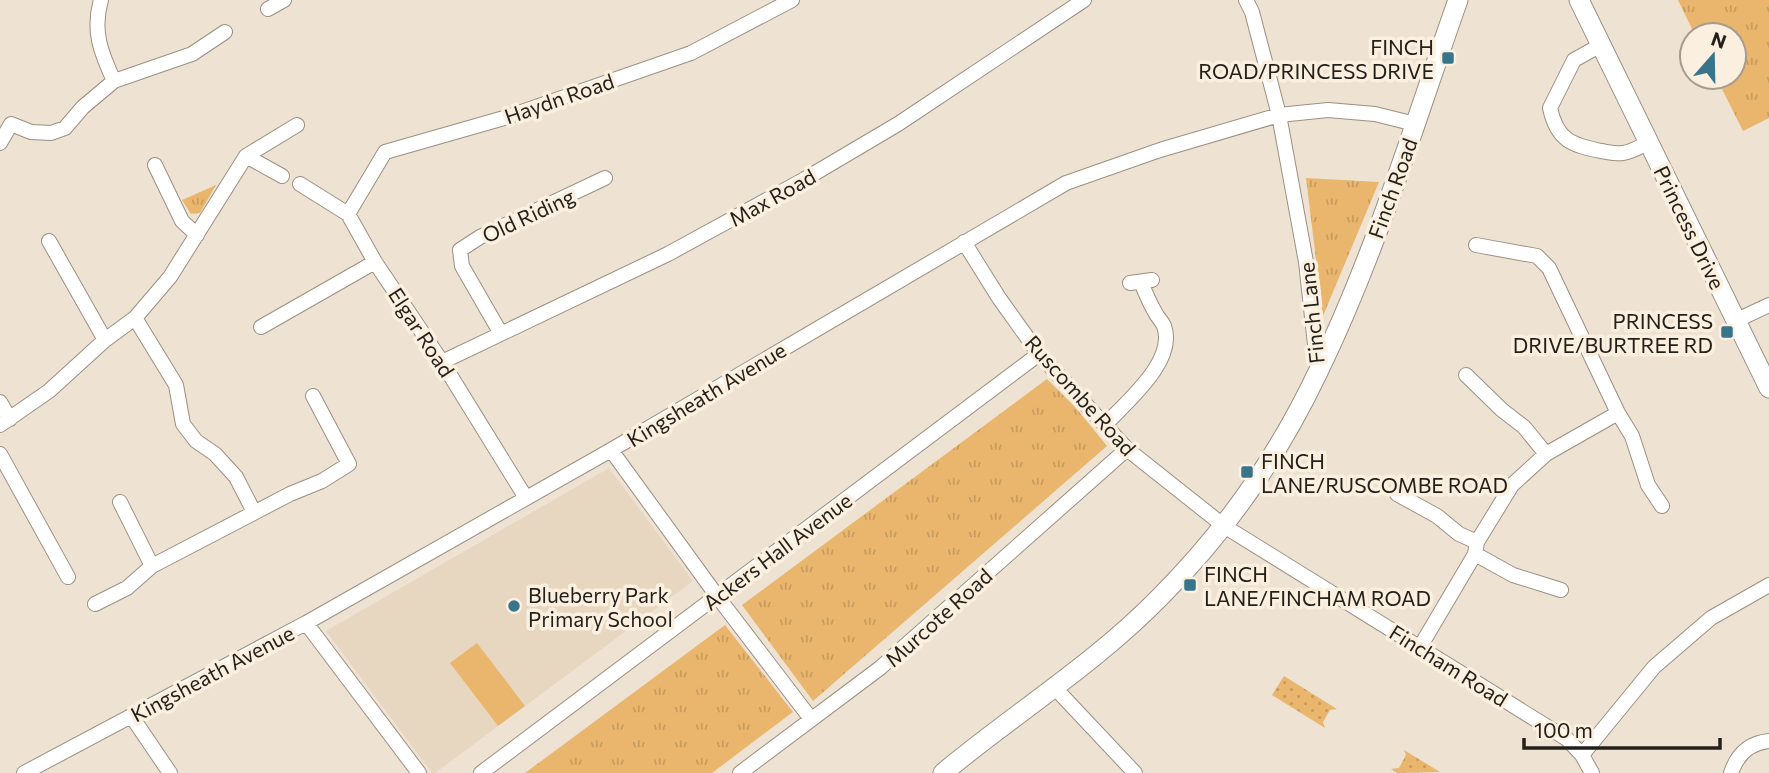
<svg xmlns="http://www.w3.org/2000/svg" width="1769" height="773" font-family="Commissioner,sans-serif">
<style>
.built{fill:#e7d6c0}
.grass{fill:url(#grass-tufts)}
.garden{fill:url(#garden-dots)}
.pitch{fill:#eab66d}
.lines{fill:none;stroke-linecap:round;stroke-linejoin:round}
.street-casing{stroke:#9b9081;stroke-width:16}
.secondary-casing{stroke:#9b9081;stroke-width:21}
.street{stroke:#fff;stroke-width:14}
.secondary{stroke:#fff;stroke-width:19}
.poi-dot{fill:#38758b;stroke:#fbefdf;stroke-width:2.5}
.labels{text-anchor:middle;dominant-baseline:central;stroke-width:7;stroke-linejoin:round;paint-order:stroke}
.poi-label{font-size:21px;fill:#231f19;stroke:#fbefdf;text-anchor:start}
.street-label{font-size:21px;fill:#231f19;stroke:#fbefdf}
</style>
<defs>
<pattern id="grass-tufts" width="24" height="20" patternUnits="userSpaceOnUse" patternTransform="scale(1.75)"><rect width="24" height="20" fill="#eab66d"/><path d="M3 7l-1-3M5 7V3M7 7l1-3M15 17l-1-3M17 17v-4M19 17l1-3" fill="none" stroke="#c89c5e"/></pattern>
<pattern id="garden-dots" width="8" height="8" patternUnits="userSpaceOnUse" patternTransform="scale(1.75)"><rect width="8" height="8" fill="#eab66d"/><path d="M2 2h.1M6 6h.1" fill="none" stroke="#c89c5e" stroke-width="1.8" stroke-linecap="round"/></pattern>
</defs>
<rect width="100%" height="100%" fill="#eee2d2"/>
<path class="built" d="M609,468L693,581L435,773H432L326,631Z"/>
<path class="grass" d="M1678,0H1769V118L1743,131L1716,77H1734V35H1695Z
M1306,178L1379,182L1323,316Z
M216,185L200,213L191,214L182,200Z
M1047,379L1076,408L1107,446L813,701L742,605Z
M725,625L793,712L712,773H525Z"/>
<path class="garden" d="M1284,676L1337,709L1330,710L1323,722L1325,728L1272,695Z
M1404,750L1440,772L1397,773L1391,769L1399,768L1406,755Z"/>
<path class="pitch" d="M477,643L525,706L498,726L450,663Z"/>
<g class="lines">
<defs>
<path id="street" d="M101,0C92,31 101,53 114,81
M1246,0L1252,12L1279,115L1306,262L1318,372
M268,9L284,0
M1601,45L1574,60L1550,108C1557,140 1571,145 1601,151C1608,152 1616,154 1623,153C1632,152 1641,146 1649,142
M0,143L11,124L31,132L51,133L65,128L83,107L114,81L192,54L225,32
M246,156L282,176
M155,165L182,221L197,235
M300,184L348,214L375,262L442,362L526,498
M348,214L385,152L504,118L691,53L792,0
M49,241L105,340
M964,242L999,298L1039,354L1127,449L1224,526L1567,739L1582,755L1592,773
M1476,245L1537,256L1549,268L1618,413L1632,436L1648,485L1662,506
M1130,283L1152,280
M135,318L176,385L183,424L196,441L215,454L236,477L254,512
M1735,321L1769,305
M261,327L375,262
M500,332L462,266L460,250L480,237L605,178
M442,362L668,254L805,179L898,124L1084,0
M1466,375L1502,410L1524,427L1546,454
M0,402L10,419
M0,425L49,391L105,340L135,318L170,277L246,156L297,125
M1105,425C1126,402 1177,361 1164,326C1162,321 1157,317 1155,312C1149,302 1145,292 1141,282
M611,450L717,596L811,719
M0,454L68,577
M1397,494L1437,516L1459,534L1477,542
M120,502L152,566
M1475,554L1513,575L1561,590
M95,604L127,588L152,566L290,494L322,481L349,464L313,396
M306,623L419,773
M1420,647L1475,554L1477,542L1512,485L1546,454L1618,413
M1055,688L1135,773
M132,717L170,773
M1582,755L1654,667L1711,618L1769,585
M24,773L306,623L611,450L1066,183L1160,150L1279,115L1328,110L1375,114L1415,124
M481,773L1039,354
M740,773L880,668L1127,449
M1731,773C1737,755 1749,743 1769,741"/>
<path id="secondary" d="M1579,0L1769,388
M943,773C1015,713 1095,664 1161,596C1225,532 1279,454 1318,372C1376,253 1414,124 1458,0"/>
</defs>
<use href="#street" class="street-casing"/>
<use href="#secondary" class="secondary-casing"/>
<use href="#street" class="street"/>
<use href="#secondary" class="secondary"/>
</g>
<g class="poi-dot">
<rect x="1441" y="51" width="14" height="14" rx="3.5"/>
<rect x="1720" y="325" width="14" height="14" rx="3.5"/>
<rect x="1240" y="465" width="14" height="14" rx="3.5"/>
<rect x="1183" y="578" width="14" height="14" rx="3.5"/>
<circle cx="514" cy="606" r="7"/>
</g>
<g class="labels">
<g class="poi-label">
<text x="1434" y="46" text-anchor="end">FINCH<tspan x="1434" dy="24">ROAD/PRINCESS DRIVE</tspan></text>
<text x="1713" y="320" text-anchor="end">PRINCESS<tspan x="1713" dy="24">DRIVE/BURTREE RD</tspan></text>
<text x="1261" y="460">FINCH<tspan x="1261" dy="24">LANE/RUSCOMBE ROAD</tspan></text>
<text x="1204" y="573">FINCH<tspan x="1204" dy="24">LANE/FINCHAM ROAD</tspan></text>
<text x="528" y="594">Blueberry Park<tspan x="528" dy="24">Primary School</tspan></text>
</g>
<g class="street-label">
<text transform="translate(559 98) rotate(-19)">Haydn Road</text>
<text transform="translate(1392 188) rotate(-70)">Finch Road</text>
<text transform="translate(772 197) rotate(-29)">Max Road</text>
<text transform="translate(528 215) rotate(-25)">Old Riding</text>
<text transform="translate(1690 227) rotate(64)">Princess Drive</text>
<text transform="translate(1311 313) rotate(-96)">Finch Lane</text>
<text transform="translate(422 332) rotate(57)">Elgar Road</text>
<text transform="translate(706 394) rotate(-31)">Kingsheath Avenue</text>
<text transform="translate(1081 395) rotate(48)">Ruscombe Road</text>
<text transform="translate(777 551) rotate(-37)">Ackers Hall Avenue</text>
<text transform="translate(938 617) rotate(-42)">Murcote Road</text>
<text transform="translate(1449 665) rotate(32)">Fincham Road</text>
<text transform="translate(212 673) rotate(-28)">Kingsheath Avenue</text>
</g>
</g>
<g transform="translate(1713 56) rotate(20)"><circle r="33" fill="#fbefdf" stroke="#a59c90" stroke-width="2"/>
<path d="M0-5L12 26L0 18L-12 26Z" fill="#38758b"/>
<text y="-10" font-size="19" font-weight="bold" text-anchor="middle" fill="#231f19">N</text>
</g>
<path d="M1524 738v10h196v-10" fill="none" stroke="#231f19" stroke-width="3.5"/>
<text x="1534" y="738" font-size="21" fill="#231f19" stroke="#fbefdf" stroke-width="5" paint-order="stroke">100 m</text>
</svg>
